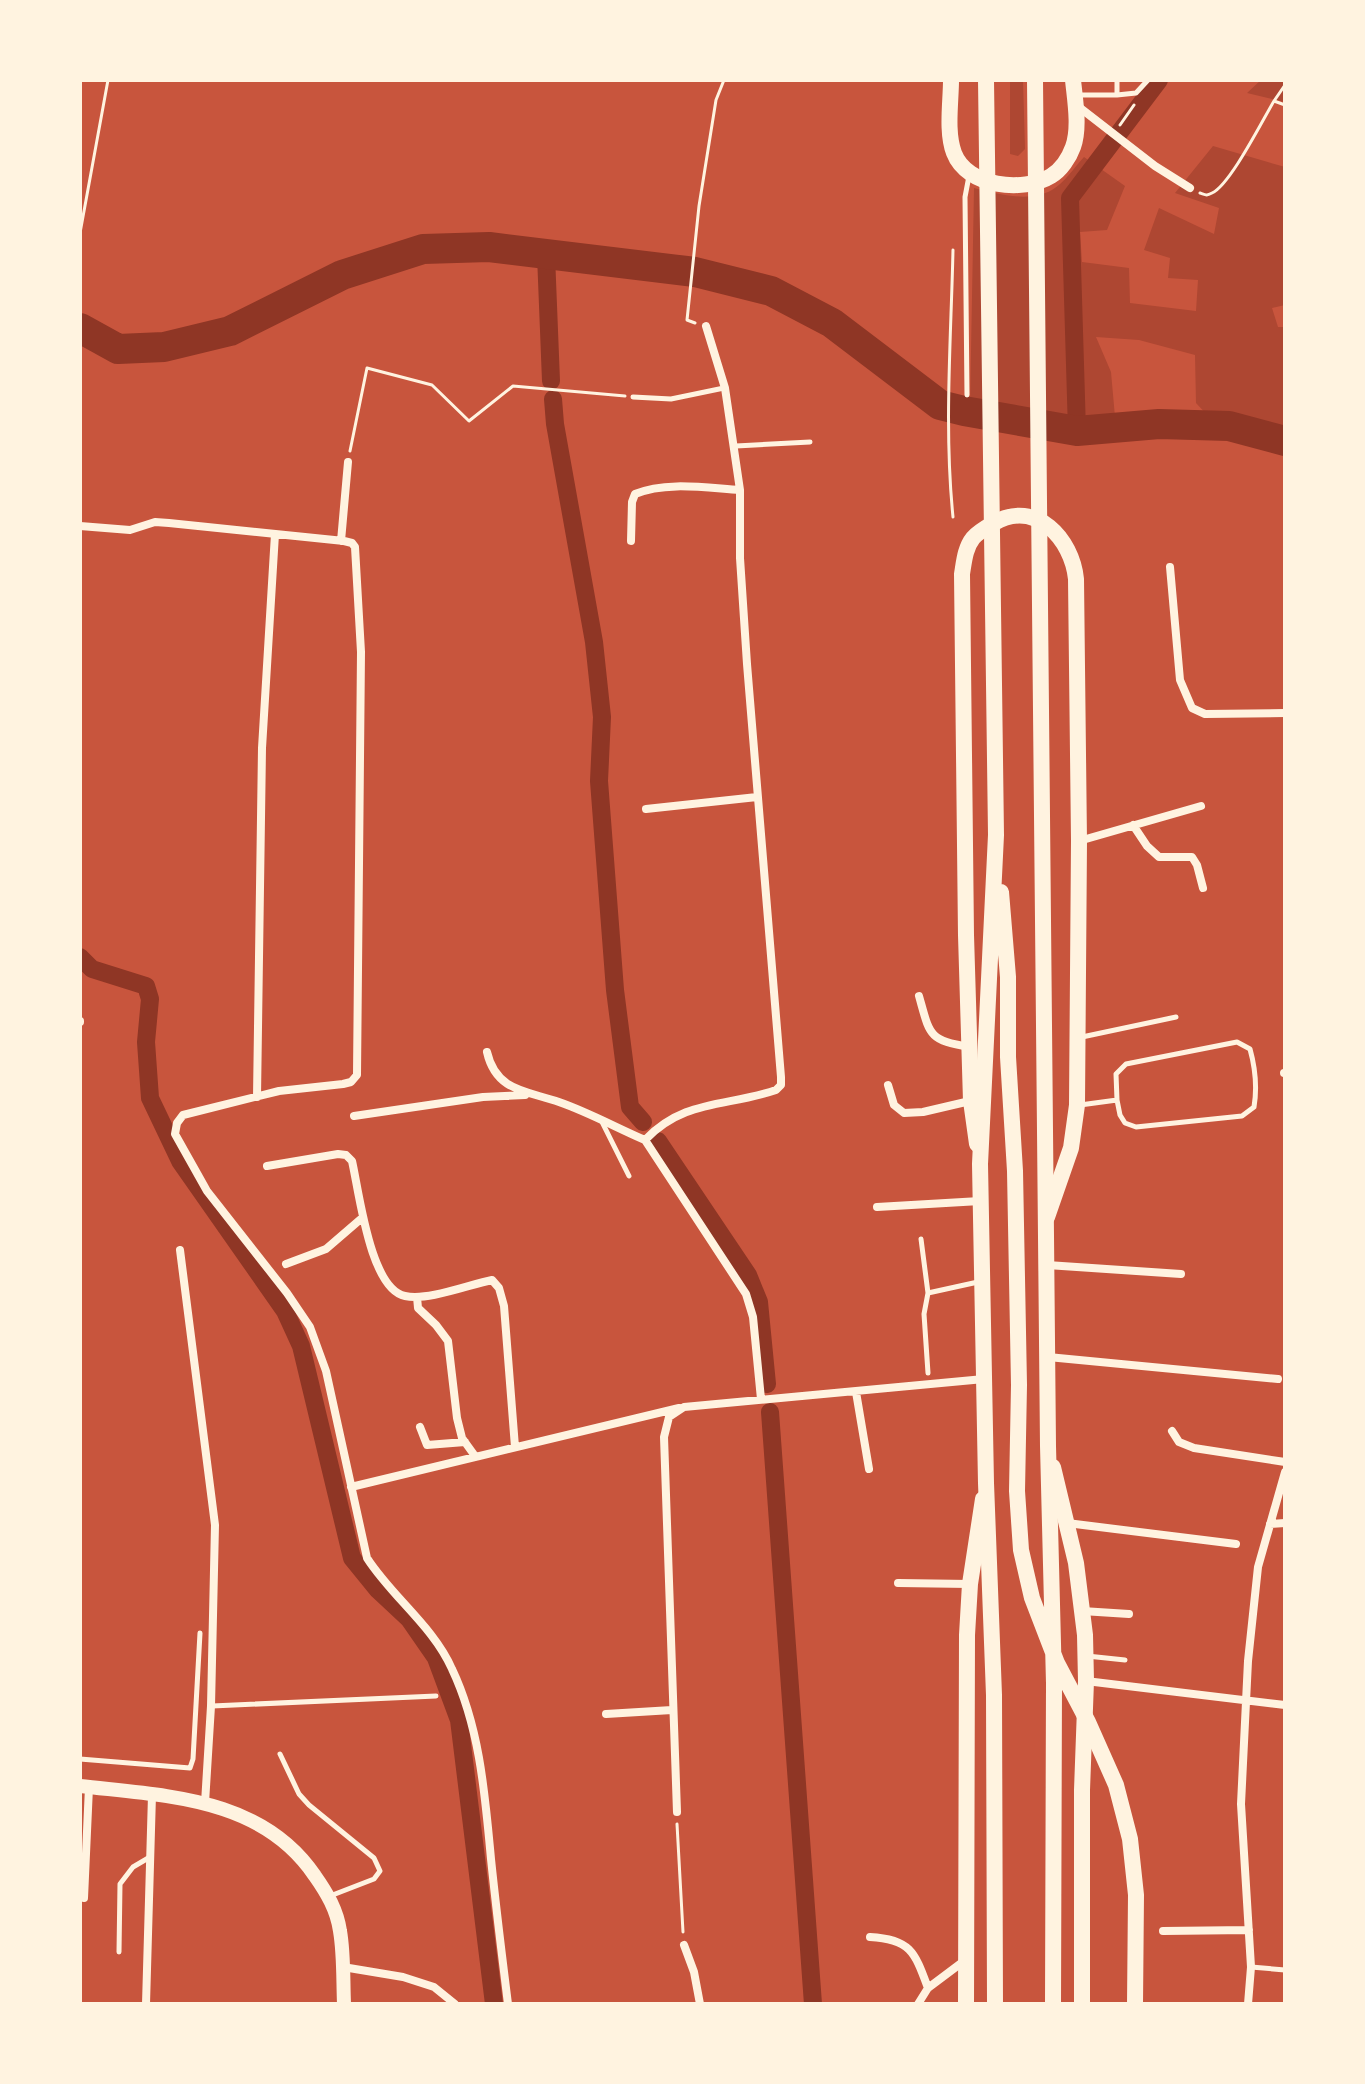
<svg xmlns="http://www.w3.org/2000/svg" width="1365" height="2084" font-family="Barlow,sans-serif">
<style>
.green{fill:#ae4732}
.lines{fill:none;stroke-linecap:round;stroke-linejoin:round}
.canal{stroke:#8f3625;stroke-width:18}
.river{stroke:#8f3625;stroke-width:30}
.path{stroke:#fff3e0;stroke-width:3}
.service{stroke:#fff3e0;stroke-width:5}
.minor{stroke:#fff3e0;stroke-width:8}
.tertiary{stroke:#fff3e0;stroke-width:14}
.secondary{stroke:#fff3e0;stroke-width:16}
.primary{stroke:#fff3e0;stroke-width:16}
</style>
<rect width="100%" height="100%" fill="#c8553d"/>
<path class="green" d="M1010,80H1023L1025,149L1018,156L1010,154Z
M1261,80H1285V102L1247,93Z
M1213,146L1285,167V305L1272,308L1278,327H1285V436L1236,421L1210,418L1196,403L1195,355L1139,340L1096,337L1111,372L1115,417L1086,421L970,407L974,188C998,194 1029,203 1052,190C1064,183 1074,168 1084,157L1125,186L1107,230L1080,232L1082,262L1129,268L1130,303L1196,311L1198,280L1168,278L1170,258L1144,250L1159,208L1214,234L1219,208L1175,193Z"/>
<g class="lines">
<path class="canal" d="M546,255L551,381
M553,399L555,424L594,642L602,717L599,781L615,990L630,1107L643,1122
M1077,431L1070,198L1159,80
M80,957L92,969L146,986L150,999L146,1042L150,1098L180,1161L285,1311L301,1346L352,1558L378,1590L409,1619L436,1658L459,1720L494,2004
M658,1141L748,1275L759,1302L767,1384
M770,1412L813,2004"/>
<path class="river" d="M80,328L118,349L164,347L230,331L342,275L423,249L489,247L695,272L771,291L832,323L940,405L964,411L1077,431L1159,424L1229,426L1285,441"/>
<path class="path" d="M1274,101L1285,85
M1120,125L1134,105
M1200,193C1206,195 1206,196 1212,193C1230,185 1262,121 1274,101L1285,105
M80,233L108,80
M695,323L687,320L699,206L716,100L724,80
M350,451L367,368L432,385L469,421L513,386L625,396
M953,517C944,428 951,340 953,250
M677,1824L683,1932"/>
<path class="service" d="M1117,80V95L1136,93L1148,80
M1078,95H1117
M967,395L965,197L969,176
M633,397L671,399L724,388
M736,446L810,442
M1082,1037L1176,1017
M1080,1105L1117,1100L1120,1115L1125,1123L1136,1127L1242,1116L1254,1107C1257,1089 1255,1067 1250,1049L1237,1042L1126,1064L1116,1074L1117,1100
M602,1122L629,1176
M921,1239L928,1293
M928,1373L924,1314L928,1293L978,1282
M1087,1656L1125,1660
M212,1706L436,1696
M280,1754L299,1794L309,1805L374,1858L380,1871L374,1879L330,1896
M80,1759L190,1768L193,1759L200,1633
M119,1952L120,1884L133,1867L150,1857
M1251,1967L1285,1970"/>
<path class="minor" d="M1075,104L1155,166L1190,188
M706,326L725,388L740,490V558L747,664L781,1077V1085L776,1090C726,1107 684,1099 645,1140L746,1294L753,1317L761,1399
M80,526L130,530L155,522L169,523L344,541L352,543L355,547L361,652L357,1075L351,1082L343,1084L279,1091L183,1115L177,1123L175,1134L207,1191L287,1293L310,1327L326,1371L367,1558C392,1597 433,1626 452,1669C480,1728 485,1795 491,1859C496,1907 502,1956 508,2004
M341,541L348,462
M631,541L632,502L635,494C666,481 707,488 740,490
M1170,567L1180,680L1192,708L1205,714L1285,713
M646,809L757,797
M1133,825L1147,846L1159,857H1192L1197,865L1203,888
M1079,841L1201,806
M919,996C930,1035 928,1040 969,1047
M80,1021V1022
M487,1052C496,1092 528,1091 559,1102C588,1112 617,1128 645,1140
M1284,1073H1285
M888,1085L894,1105L904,1113L923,1112L970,1101
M257,1097L262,748L275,534
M354,1116L483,1097L525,1095
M267,1166L338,1154L346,1155L352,1161C359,1191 370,1289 405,1296C428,1301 468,1285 492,1280L499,1288L504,1306L515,1447
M877,1207L980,1201
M180,1250L215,1525L211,1706L205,1803
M286,1264L326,1249L362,1218
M1047,1265L1181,1274
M417,1297L418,1308L436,1325L448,1341L457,1418L462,1438L475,1456
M1048,1357L1278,1379
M856,1392L869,1469
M420,1427L427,1445L465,1442
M1172,1431L1179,1442L1194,1448L1285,1462
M351,1487L679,1408
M1067,1523L1236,1544
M1270,1524L1285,1523
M898,1583L970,1584
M1082,1611L1129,1614
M1086,1681L1285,1705
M606,1714L672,1710
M677,1812L664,1437L669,1417L684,1407L984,1379
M84,1898L89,1787
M1163,1931L1249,1930
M870,1937C911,1939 915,1953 928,1988
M684,1945L694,1972L700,2004
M343,1967L403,1977L434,1987L455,2004
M146,2004L152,1795
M918,2004L928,1988L964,1961
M1248,2004L1251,1967L1241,1804L1248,1661L1258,1567L1285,1472"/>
<path class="tertiary" d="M80,1786C166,1796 262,1797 315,1876C327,1893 337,1910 340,1931C344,1954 343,1980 344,2004"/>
<path class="secondary" d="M951,80C951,102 946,132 954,153C967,187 1023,193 1051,176C1061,170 1069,158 1073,147C1080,128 1075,100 1073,80
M977,1144L971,1101L966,935L962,574C964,562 965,548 973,538C978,532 987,527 994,523C1036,499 1072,539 1076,579L1079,841L1077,1105L1071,1148L1047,1217
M1053,1467L1076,1563L1085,1635L1086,1681L1082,1790V2004
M966,2004L967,1635L970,1584L983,1499"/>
<path class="primary" d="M986,80L996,835L980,1164L986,1483L994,1695L995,2004
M1035,80L1048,1446L1054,1683L1053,2004
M1001,892L1008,977V1057L1015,1171L1019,1385L1017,1491L1021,1550L1032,1598L1057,1663L1088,1722L1116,1785L1130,1839L1136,1895L1135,2004"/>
</g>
<rect width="1365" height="2084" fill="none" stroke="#fff3e0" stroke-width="164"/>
</svg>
